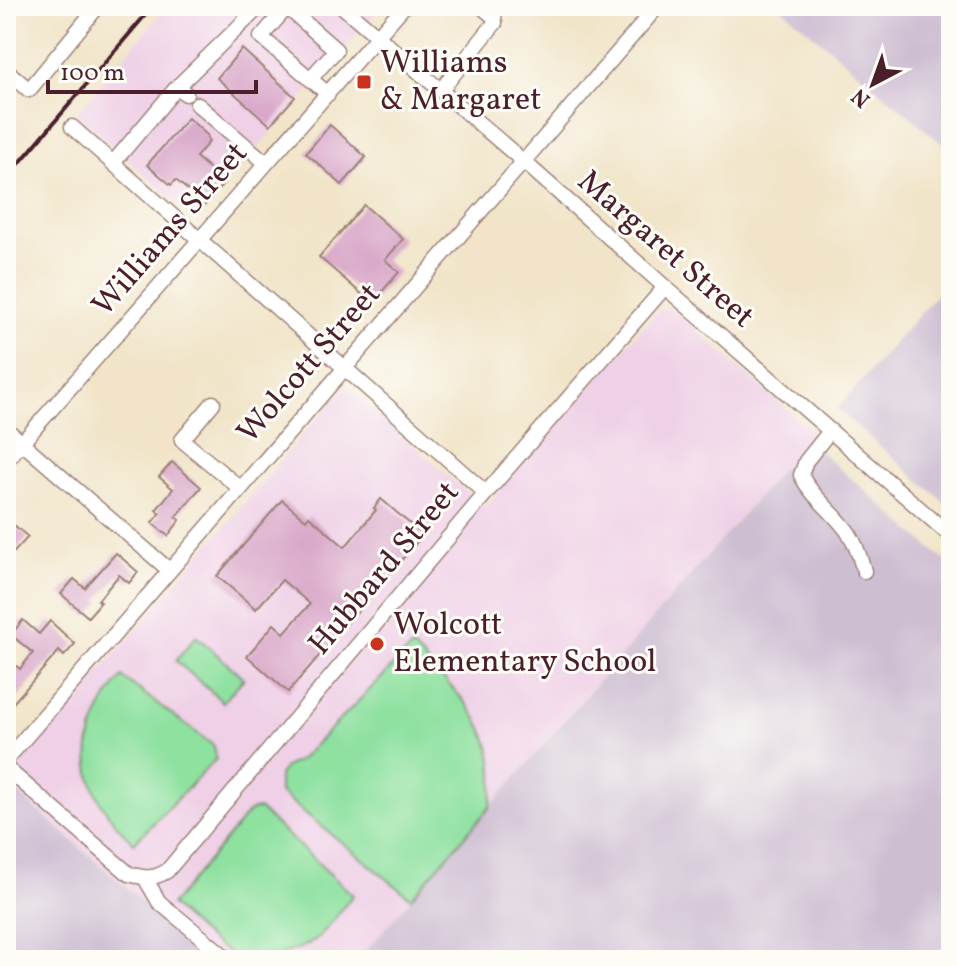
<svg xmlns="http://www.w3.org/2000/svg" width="957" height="966" font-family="Vollkorn,serif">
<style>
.built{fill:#efd0e6}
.industrial{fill:#cdbed2}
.green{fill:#8fe1a0;stroke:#6c8066;stroke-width:2}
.building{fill:#d9a7c9}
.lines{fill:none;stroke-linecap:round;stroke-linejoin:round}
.minor-casing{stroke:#9e827a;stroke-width:17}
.minor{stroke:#fff;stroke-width:14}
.rail{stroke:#4a1f2b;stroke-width:4}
.poi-dot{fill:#c8321e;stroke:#fdfcf7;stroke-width:3}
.labels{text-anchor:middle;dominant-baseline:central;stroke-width:6;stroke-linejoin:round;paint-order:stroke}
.poi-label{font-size:32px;fill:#4a1f2b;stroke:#fdfcf7;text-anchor:start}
.street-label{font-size:32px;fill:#4a1f2b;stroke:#fdfcf7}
</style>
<rect width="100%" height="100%" fill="#fdfcf7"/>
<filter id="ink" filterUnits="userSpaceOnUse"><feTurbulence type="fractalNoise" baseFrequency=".0125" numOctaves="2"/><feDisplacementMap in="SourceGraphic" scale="16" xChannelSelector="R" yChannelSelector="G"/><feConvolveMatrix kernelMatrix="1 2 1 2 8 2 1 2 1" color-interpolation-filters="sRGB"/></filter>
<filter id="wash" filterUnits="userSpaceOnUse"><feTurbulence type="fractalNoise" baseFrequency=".006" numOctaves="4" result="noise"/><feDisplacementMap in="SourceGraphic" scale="32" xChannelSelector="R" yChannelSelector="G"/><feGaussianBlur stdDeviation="1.8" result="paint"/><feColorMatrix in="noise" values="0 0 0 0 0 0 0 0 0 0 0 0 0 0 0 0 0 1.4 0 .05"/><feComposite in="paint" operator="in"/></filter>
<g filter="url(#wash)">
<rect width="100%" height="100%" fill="#f1e4c8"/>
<path class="built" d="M167,6H382L198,217H192L76,114Z
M671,308L813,432L358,960H209L6,783V780L345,386L484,507L659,309Z"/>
<path class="industrial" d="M779,6H951V151Z
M951,278V508L837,409Z
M807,440L951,566V960H358Z
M6,783L209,960H6Z"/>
<path class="green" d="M196,636L244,678L223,702L176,661Z
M412,647C461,698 506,728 490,807L411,898L279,792V775L285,767L301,759Z
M122,677L214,746L216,759L134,843C77,791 74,737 122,677Z
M259,809L353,895C341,909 330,927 317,938C301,952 253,963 234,955C214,947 187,920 171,905L247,814L252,810Z"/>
<g id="blocks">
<path class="building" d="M242,49L295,97L270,125L217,78Z
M188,118L207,135L209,142L196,157L225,182L205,205L176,180L171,185L147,165Z
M330,125L366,157L342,185L306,153Z
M364,205L403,239L385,260L399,272L372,303L319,257Z
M172,462L201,487L176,517L180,520L168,536L152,523L160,514L156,510L173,489L159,477Z
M381,499L423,535L288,692L247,656L274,624L284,633L310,604L282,580L256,609L217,576L282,500L306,520L309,516L345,547L376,510L374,508Z
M6,518L28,537L6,561Z
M116,553L138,572L129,583L119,575L98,600L101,602L88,617L61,594L74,579L85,588Z
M23,620L39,634L50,621L75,644L64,656L59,651L6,711V658L20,669L33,653L11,635Z"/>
</g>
</g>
<g filter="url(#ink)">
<use href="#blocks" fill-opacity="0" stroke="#9e827a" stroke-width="2"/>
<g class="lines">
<defs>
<path id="minor" d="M288,6L261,37L328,94
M342,6L523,161L665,287L951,536
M287,7L336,50L310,79
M6,70L29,90L98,6
M177,87L260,6
M441,90L495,23L494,17L481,6
M197,104L266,163
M72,127L486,493
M113,163L177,87L186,94
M213,403L182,440L240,488
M6,429L169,570
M830,431L806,461L801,475C812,498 836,513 850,535C857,546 860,558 864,571
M6,461L404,6
M6,760L658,6
M6,768L129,874C145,878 152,880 167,871L486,493L665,287
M145,878L159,902L229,960"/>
</defs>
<use href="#minor" class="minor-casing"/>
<use href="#minor" class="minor"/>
<path class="rail" d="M6,179L153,6"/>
</g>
</g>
<g class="poi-dot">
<rect x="356" y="74" width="16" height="16" rx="4"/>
<circle cx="377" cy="644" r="8"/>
</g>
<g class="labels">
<g class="poi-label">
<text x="380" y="64">Williams<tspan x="380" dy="37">&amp; Margaret</tspan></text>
<text x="393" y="626">Wolcott<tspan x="393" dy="37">Elementary School</tspan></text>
</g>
<g class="street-label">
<text transform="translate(171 230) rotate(-49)">Williams Street</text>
<text transform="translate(665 250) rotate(41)">Margaret Street</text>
<text transform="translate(310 364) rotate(-49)">Wolcott Street</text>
<text transform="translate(385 569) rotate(-50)">Hubbard Street</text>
</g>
</g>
<rect width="957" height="966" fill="none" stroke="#fdfcf7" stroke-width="32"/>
<g transform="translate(873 84) rotate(221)" stroke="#fdfcf7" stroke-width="6" paint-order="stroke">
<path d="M0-6L14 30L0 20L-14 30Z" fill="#4a1f2b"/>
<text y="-12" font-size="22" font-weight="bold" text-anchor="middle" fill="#4a1f2b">N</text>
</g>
<path d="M48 80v12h208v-12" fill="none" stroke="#4a1f2b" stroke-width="4"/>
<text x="60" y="80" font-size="24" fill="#4a1f2b" stroke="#fdfcf7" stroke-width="6" paint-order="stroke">100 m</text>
</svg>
